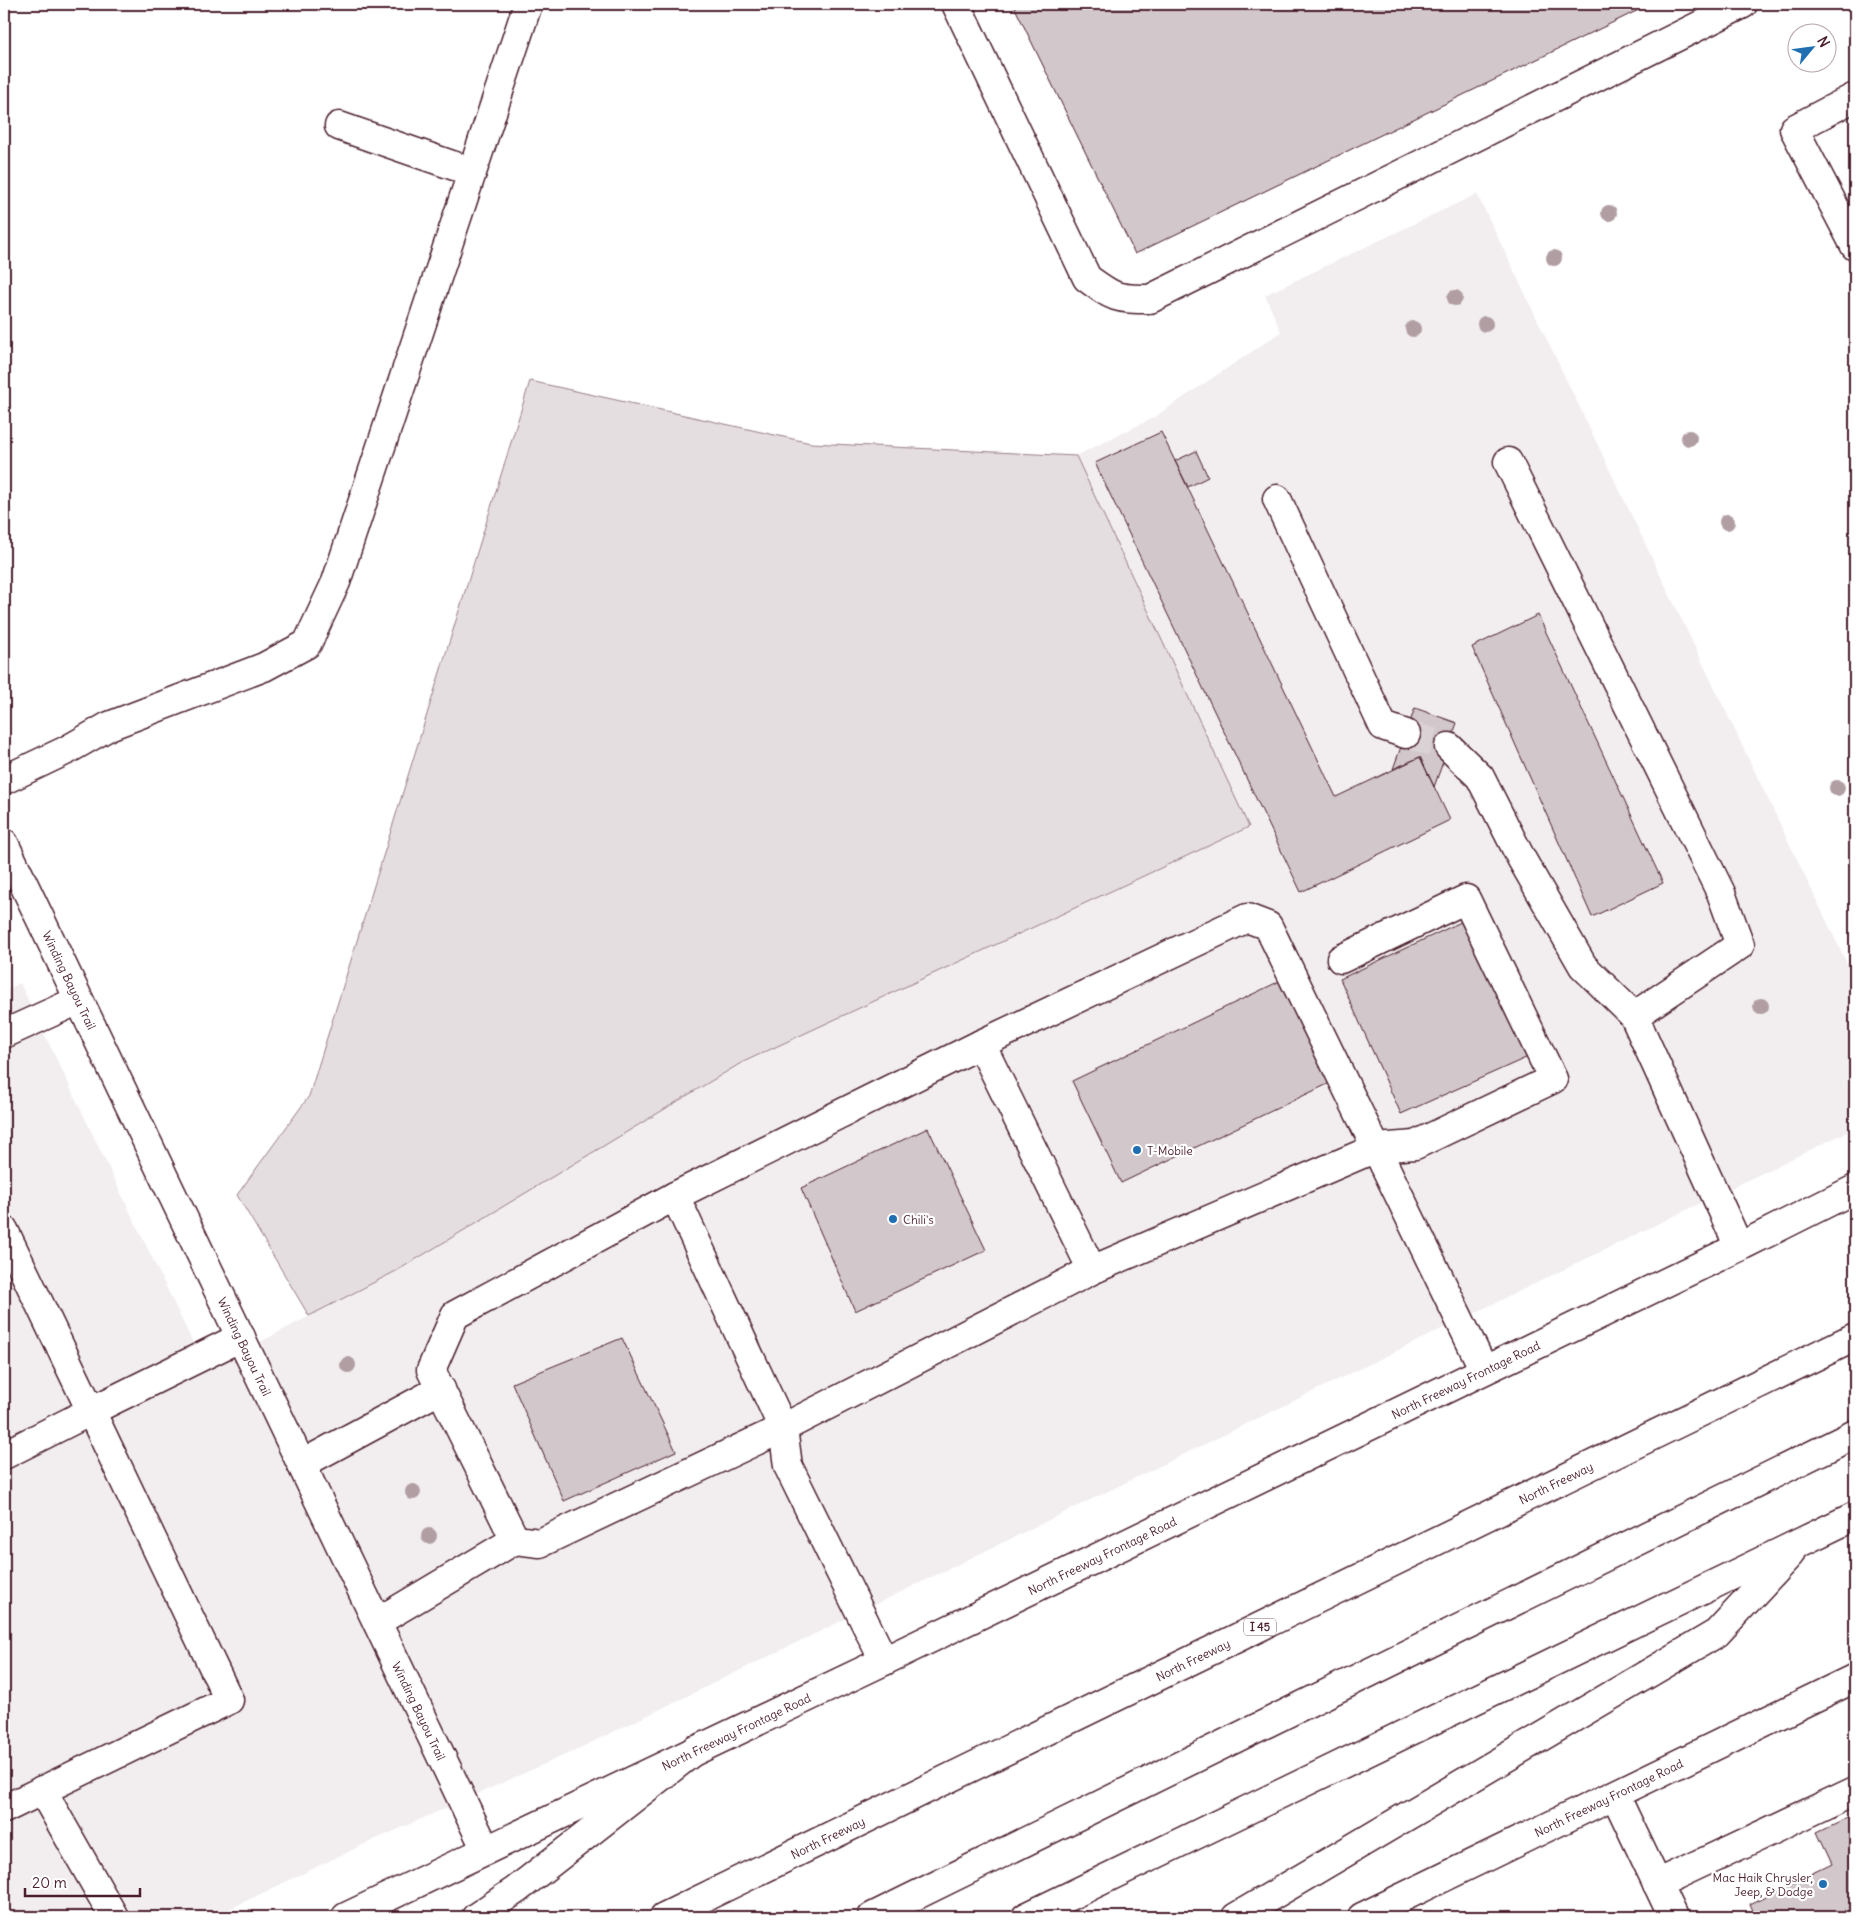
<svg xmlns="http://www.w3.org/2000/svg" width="1859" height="1921" font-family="Delius,sans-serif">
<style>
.built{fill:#f2eeef}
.green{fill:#e5dee0;stroke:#987e86}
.building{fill:#d2c7cb;stroke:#4a1f2b}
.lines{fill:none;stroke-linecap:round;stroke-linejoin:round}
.minor-tunnel{stroke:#dbd2d5;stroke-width:28;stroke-dasharray:28 14;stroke-linecap:butt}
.minor-casing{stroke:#4a1f2b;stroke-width:31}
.major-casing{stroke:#4a1f2b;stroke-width:31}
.highway-casing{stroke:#4a1f2b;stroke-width:31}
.minor{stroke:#fff;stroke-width:28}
.major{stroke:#fff;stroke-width:28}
.highway{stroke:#fff;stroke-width:28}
.tree{fill:#b19ea3}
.poi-dot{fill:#1f6fb2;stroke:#fff;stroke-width:2}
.labels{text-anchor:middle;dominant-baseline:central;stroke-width:4.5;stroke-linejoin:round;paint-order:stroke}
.shield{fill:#fff;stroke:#80626b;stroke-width:1}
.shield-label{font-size:11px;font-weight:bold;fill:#4a1f2b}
.street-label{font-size:12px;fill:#4a1f2b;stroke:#fff}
.poi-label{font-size:12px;fill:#4a1f2b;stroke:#fff;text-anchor:start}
</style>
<rect width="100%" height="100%" fill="#fff"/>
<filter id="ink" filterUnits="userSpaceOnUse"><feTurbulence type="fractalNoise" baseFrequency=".02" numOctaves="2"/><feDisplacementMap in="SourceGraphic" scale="10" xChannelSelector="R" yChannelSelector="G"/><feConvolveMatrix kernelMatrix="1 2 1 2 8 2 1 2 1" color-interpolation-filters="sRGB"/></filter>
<g filter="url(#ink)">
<path class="built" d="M1477,194L1855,980V1128L576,1750L356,1848L213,1917H4V991L20,983L206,1370L398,1270L741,1063L1248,827L1076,456L1153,418L1281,332L1265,295Z"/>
<path class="green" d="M530,381L811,443L1076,456L1249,827L741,1063L398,1270L309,1316L237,1195L309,1096Z"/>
<path class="building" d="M1013,4H1651L1135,254Z
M1161,432L1336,797L1420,757L1450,820L1301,892L1095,463Z
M1196,451L1208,477L1188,487L1175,461Z
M1538,615L1663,883L1592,917L1472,647Z
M1415,708L1457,723L1434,787L1420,757L1393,769Z
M1461,922L1528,1057L1401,1114L1340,979Z
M1282,980L1332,1082L1121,1183L1072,1081Z
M928,1128L986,1250L855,1311L801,1188Z
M622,1338L676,1451L564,1501L512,1383Z
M1855,1814V1917H1756L1750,1904L1832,1864L1817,1832Z"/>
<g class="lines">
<path class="minor-tunnel" d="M1406,734L1449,747"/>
<defs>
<g id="minor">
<path d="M956,4L1087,278C1114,298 1116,299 1150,299L1743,4"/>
<path d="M1855,97L1794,129L1855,246"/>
<path d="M339,126L472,172"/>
<path d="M1508,462L1721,893L1740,945L1634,1016L1739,1247"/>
<path d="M1277,499L1383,726L1406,734"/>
<path d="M1449,747L1480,777L1521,858L1583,966L1634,1016"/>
<path d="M4,780L67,750L109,726L264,667L307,644L336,582L528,4"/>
<path id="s1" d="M4,843L486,1850"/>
<path d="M4,1034L79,1000"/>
<path d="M981,1044L1092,1270"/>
<path d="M675,1196L455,1315L431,1370L515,1540L540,1543L783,1428L1092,1270L1376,1148L1415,1145L1553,1079L1466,899L1341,959"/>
<path d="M4,1230L91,1411L4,1455"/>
<path d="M302,1464L441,1389"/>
<path d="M377,1622L515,1540"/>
<path d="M884,1661L788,1466L783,1428L675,1196L981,1044L1247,918L1268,926L1484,1370"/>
<path d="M42,1790L114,1917"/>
<path d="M1615,1795L1673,1917"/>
<path d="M4,1809L229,1700L91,1411L241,1337"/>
<path d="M1657,1884L1855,1791"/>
</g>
<g id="major">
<path id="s2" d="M346,1917L884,1661L1739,1247L1855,1189"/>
<path id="s3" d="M1362,1917L1855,1678"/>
</g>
<g id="highway">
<path d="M476,1917L516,1890L695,1750"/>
<path id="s4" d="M664,1917L1855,1337"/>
<path d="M872,1917L1855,1434"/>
<path d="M1026,1917L1855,1516"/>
<path d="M1236,1917L1717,1633L1790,1554"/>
</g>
</defs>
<use href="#minor" class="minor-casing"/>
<use href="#major" class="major-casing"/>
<use href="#highway" class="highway-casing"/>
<use href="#minor" class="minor"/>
<use href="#major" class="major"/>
<use href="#highway" class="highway"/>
</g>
<g class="tree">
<circle cx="1609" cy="213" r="8"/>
<circle cx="1554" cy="258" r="8"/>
<circle cx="1455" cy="298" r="8"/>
<circle cx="1485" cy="324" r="8"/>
<circle cx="1413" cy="329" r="8"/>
<circle cx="1689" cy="438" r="8"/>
<circle cx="1727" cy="522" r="8"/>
<circle cx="1837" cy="788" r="8"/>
<circle cx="1761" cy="1006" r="8"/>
<circle cx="348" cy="1365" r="8"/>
<circle cx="413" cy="1492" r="8"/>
<circle cx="429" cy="1536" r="8"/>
</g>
</g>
<g class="poi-dot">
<circle cx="1137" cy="1150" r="5"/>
<circle cx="893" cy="1219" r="5"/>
<circle cx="1823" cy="1884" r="5"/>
</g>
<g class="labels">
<rect class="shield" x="1244" y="1618.5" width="32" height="17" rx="4"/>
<g class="shield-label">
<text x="1260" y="1627">I 45</text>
</g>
<g class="street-label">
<text stroke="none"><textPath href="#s1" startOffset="152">Winding Bayou Trail</textPath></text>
<text stroke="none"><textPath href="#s1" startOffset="558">Winding Bayou Trail</textPath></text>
<text stroke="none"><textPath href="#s2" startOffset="1242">North Freeway Frontage Road</textPath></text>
<text stroke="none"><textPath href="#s4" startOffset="992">North Freeway</textPath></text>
<text stroke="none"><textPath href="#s2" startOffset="838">North Freeway Frontage Road</textPath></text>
<text stroke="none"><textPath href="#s4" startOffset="588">North Freeway</textPath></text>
<text stroke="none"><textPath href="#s1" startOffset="962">Winding Bayou Trail</textPath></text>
<text stroke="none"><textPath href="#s2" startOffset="432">North Freeway Frontage Road</textPath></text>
<text stroke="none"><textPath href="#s3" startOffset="274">North Freeway Frontage Road</textPath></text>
<text stroke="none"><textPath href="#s4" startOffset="182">North Freeway</textPath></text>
</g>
<g class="poi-label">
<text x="1147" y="1150">T-Mobile</text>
<text x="903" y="1219">Chili's</text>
<text x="1813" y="1877" text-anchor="end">Mac Haik Chrysler,<tspan x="1813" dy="14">Jeep, &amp; Dodge</tspan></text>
</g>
</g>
<rect width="1859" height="1921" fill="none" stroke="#fff" stroke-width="20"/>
<rect x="10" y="10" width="1839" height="1901" fill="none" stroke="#4a1f2b" stroke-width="2" filter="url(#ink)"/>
<g transform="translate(1812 48) rotate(61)"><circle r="24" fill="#ffffff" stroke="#b7a5aa"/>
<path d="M0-4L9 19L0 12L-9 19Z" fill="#1f6fb2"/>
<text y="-8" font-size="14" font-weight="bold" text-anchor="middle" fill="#4a1f2b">N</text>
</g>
<path d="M25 1888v8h115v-8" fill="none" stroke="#4a1f2b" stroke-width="2.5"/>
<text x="32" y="1888" font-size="15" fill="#4a1f2b" stroke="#ffffff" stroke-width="4" paint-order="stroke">20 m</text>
</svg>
